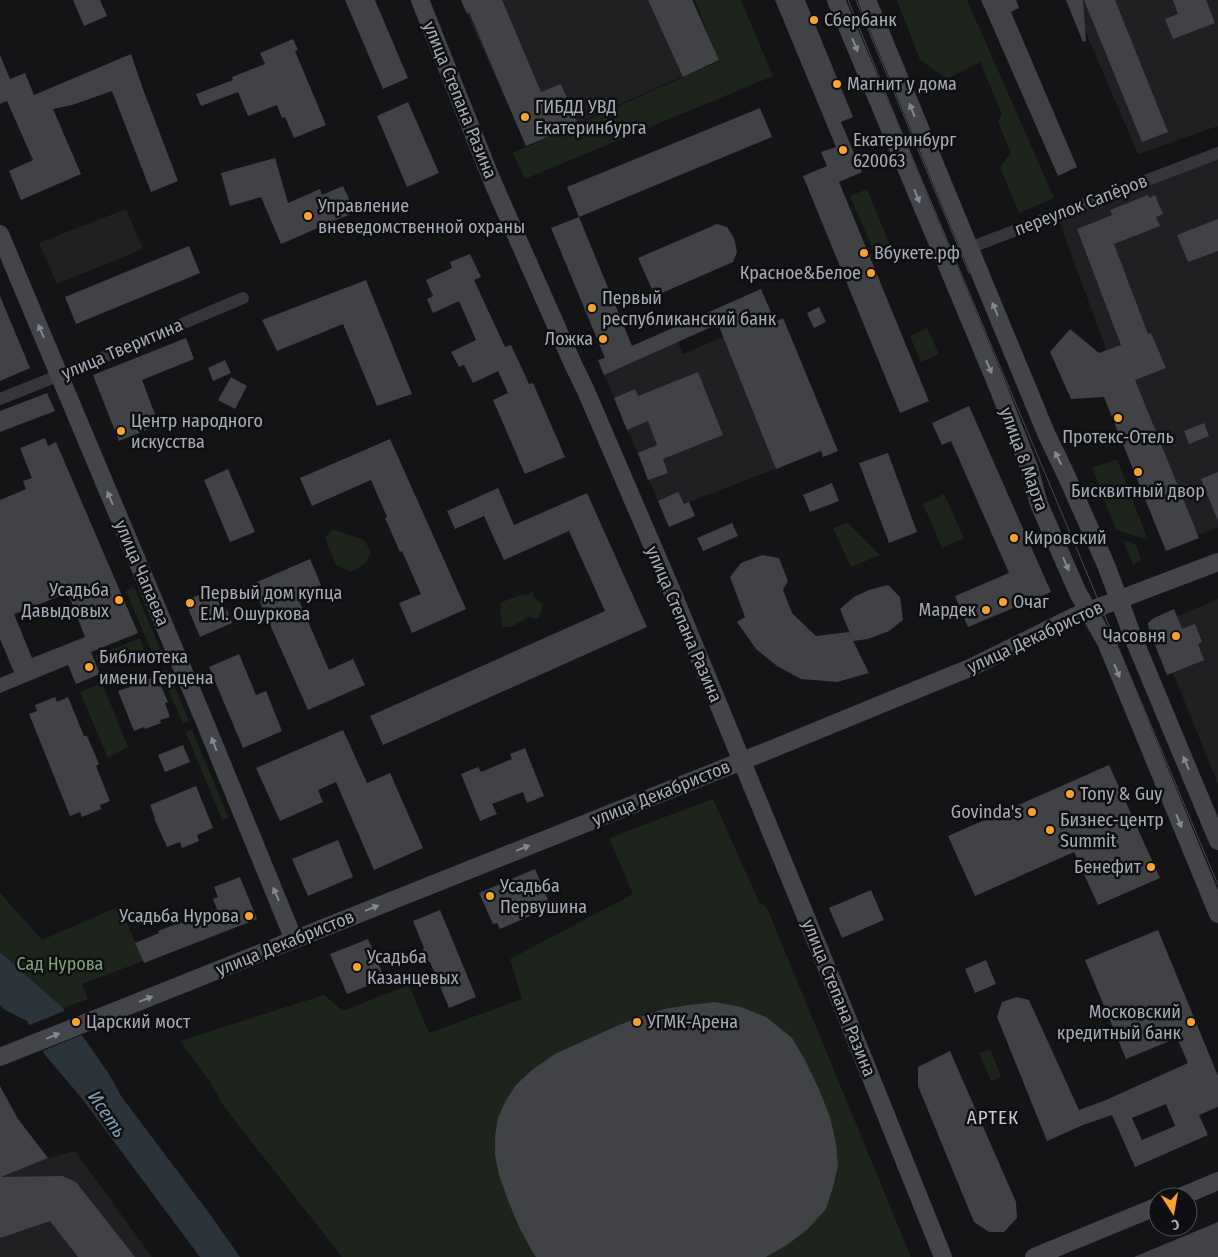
<svg xmlns="http://www.w3.org/2000/svg" width="1218" height="1257" font-family="'Fira Sans Condensed',sans-serif">
<style>
.built{fill:#202023}
.green{fill:#1c241c}
.water{fill:#2a343a}
.pier{fill:#141416}
.building{fill:#404246;fill-rule:evenodd}
.lines{fill:none;stroke-linecap:round;stroke-linejoin:round}
.street{stroke:#35363b;stroke-width:12}
.secondary{stroke:#43454b;stroke-width:18}
.tram{stroke:#484a50;stroke-width:1}
.oneway{fill:#838891}
.poi-dot{fill:#f9a329;stroke:#0f0f11;stroke-width:2}
.labels{text-anchor:middle;dominant-baseline:central;stroke-width:5;stroke-linejoin:round;paint-order:stroke}
.poi-label{font-size:18px;fill:#a5acb7;stroke:#0f0f11;text-anchor:start}
.street-label{font-size:18px;fill:#a5acb7;stroke:#0f0f11}
.park-label{font-size:18px;fill:#7ca37b;stroke:#0f0f11}
.water-label{font-size:19px;font-style:italic;fill:#7a9db3;stroke:#0f0f11}
.neighbourhood-label{font-size:19px;letter-spacing:1px;fill:#c6cad3;stroke:#0f0f11}
</style>
<rect width="100%" height="100%" fill="#141416"/>
<path class="built" d="M461,0H693L719,60L526,146Z
M1072,0H1218V126L1138,154Z
M1218,157V528L1177,542L1059,221Z
M126,209L143,249L57,284L39,243Z
M666,331L678,342L683,354L723,337L791,463L689,502L695,516L669,527L598,360Z
M1218,599V784L1154,626Z
M75,1151L152,1257H0V1177L48,1158Z"/>
<path class="green" d="M695,0H741L773,76L525,179L513,153L719,61Z
M897,0H967L1054,198L1019,213L1000,167L1011,153L998,122L1002,114L980,62L947,79L920,60Z
M867,189L890,245L874,252L850,196Z
M927,328L939,354L921,362L910,336Z
M1117,459L1148,540L1116,530L1092,468Z
M944,494L964,538L942,548L923,504Z
M848,523L880,555L851,567L833,528Z
M333,529L364,540L371,552L366,563L351,572L336,565L325,538Z
M1123,540L1136,545L1141,560L1133,565Z
M134,587L160,649L152,652L126,591Z
M533,592V596L543,605L539,618L537,619L528,617L511,627H502L500,603L523,594L526,596Z
M140,638L144,650L99,667L95,656Z
M159,668L168,671L189,721L183,724Z
M102,683L128,747L108,758L80,692Z
M192,730L229,818L222,820L186,733Z
M713,799L760,904H763L767,908L911,1257H342L225,1108L211,1084V1083L180,1041L324,995L343,1011L409,985L429,1033L522,999L510,959L633,894L609,838Z
M0,893L42,940L120,906L143,961L82,984L88,999L63,1008L0,952Z
M990,1049L1001,1077L991,1081L979,1053Z"/>
<path class="water" d="M0,952L63,1008L109,1074L121,1096L209,1213L240,1257H200L80,1096L45,1055L27,1021L5,1010L0,1005Z"/>
<path class="pier" d="M67,1010L84,1034L40,1052L27,1026Z"/>
<path class="building" d="M73,0H100L107,16L84,26Z
M345,0H375L408,78L383,89Z
M461,0H502L541,92L561,84L578,124L526,146L469,12L467,14Z
M648,0H692L719,60L683,77Z
M775,0H805L853,117L841,122L862,172L839,182L929,401L900,413L803,176L827,166L821,152L836,147Z
M981,0H1016L1019,8L1011,12L1077,167L1058,176Z
M1066,0H1083L1086,41L1083,42Z
M1084,0H1115L1168,132L1142,142Z
M1173,0H1206L1215,23L1173,39L1165,19L1178,14Z
M293,39L298,50L295,51L326,125L294,138L285,117L282,118L277,105L248,116L238,92L201,106L196,94L233,80L232,77L265,64L260,53Z
M131,54L143,89L178,181L151,192L112,91L72,105L53,109L81,174L21,200L9,171L33,160L7,101L0,104V55L10,79L25,73L34,95Z
M408,102L439,173L407,187L377,116Z
M760,108L772,137L579,217L567,187Z
M275,158L288,203L320,189L322,195L343,186L355,212L281,244L261,197L230,206L221,173Z
M1148,195L1149,198L1155,195L1163,214L1156,217L1160,226L1114,244L1148,334L1151,333L1166,368L1135,380L1199,538L1166,551L1104,397L1071,399L1050,352L1070,329L1099,353L1121,345L1077,229L1112,215L1110,210Z
M579,217L632,346L761,289L775,322L783,318L838,451L823,457L821,451L776,469L718,324L604,375L598,360L605,358L551,228Z
M1218,219V251L1188,262L1177,235Z
M717,224L727,227L734,238L737,252L733,262L655,296L638,258Z
M189,246L200,273L76,324L65,297Z
M470,254L481,277L474,280L505,347L511,345L529,384L533,383L565,457L525,474L493,400L508,393L498,371L473,383L464,365L459,367L451,352L476,340L459,301L433,313L427,299L433,296L426,280L452,268L450,262Z
M366,280L412,394L377,406L343,324L277,351L262,320Z
M0,296L30,368L0,381Z
M819,307L826,322L814,328L807,313Z
M186,338L194,359L142,380L159,425L119,441L93,375Z
M225,360L231,373L213,381L208,368Z
M698,372L723,435L663,459L668,473L648,480L638,453L657,445L648,421L627,430L614,398L635,389L638,396Z
M231,377L247,386L235,409L218,400Z
M47,393L55,411L0,432V411Z
M969,406L1051,592L968,627L955,596L1009,573L951,441L942,445L932,423Z
M1204,423L1209,436L1189,444L1184,431Z
M45,438L48,446L56,442L138,633L91,652L100,674L76,684L68,665L0,693V678L14,672L0,639V500L26,489L23,481L32,478L20,448ZM68,593L85,637L32,658L14,614Z
M390,439L466,609L412,633L399,603L421,594L402,551L400,552L385,518L387,517L371,480L312,506L300,478Z
M888,453L917,532L889,543L859,463Z
M228,469L255,532L230,542L204,480Z
M1218,472V521L1201,479Z
M832,483L839,501L810,512L803,495Z
M498,488L514,525L587,493L647,627L383,745L370,716L605,611L569,531L504,560L484,516L455,529L447,511Z
M678,492L684,504L689,502L695,516L669,527L658,501Z
M732,523L738,536L703,551L697,538Z
M762,555L779,558L788,581L783,590L792,613L816,636L849,632L853,641L840,609L854,597L869,590L888,585L900,597L903,620L889,631L868,639L853,641L869,673L837,682L801,679L777,666L756,649L737,622L745,617L730,577L741,563Z
M310,559L321,585L297,596L329,670L353,659L365,685L308,710L252,584Z
M217,587L232,623L200,637L185,601Z
M1174,609L1182,629L1195,624L1202,642L1198,644L1204,660L1167,675L1149,630L1148,623L1154,618Z
M239,654L256,695L266,691L282,731L243,748L209,667Z
M154,677L158,687L161,686L168,702L165,703L170,717L160,720L161,723L145,729L144,727L134,731L118,691L130,687L129,684L142,679V682Z
M55,697L57,702L68,697L84,736H87L99,764L96,766L110,801L100,805L101,809L82,817L80,812L70,816L29,714L37,711L35,705Z
M343,730L367,783L390,773L423,848L374,870L336,782L318,790L323,802L280,821L256,768Z
M183,745L190,762L165,772L158,755Z
M525,748L544,796L527,803L523,792L492,804L497,814L480,821L461,774L478,767L481,772L512,759L510,754Z
M1109,765L1160,878L1098,905L1074,852L975,896L948,836Z
M196,786L213,828L197,835L199,841L182,848L180,842L167,847L154,818H155L150,805Z
M338,840L353,877L308,896L292,859Z
M535,869L551,907L500,929L497,923L493,924L479,893Z
M240,877L257,919L144,963L135,943L159,933L158,931L217,909L213,899L218,897L214,887Z
M871,890L884,920L842,938L829,908Z
M440,910L476,997L449,1008L430,962L415,961L424,948L413,921Z
M1158,930L1218,1076V1107L1199,1115L1208,1135L1135,1167L1112,1115L1083,1125L1047,1141L997,1017L1002,1002L1017,997L1029,1000L1079,1110L1106,1100L1188,1063L1177,1038L1126,1059L1085,960ZM1166,1104L1175,1126L1142,1140L1132,1118Z
M368,939L385,979L347,994L330,954Z
M986,960L996,984L975,993L965,969Z
M715,1002L741,1007L766,1017L792,1038L805,1060L819,1089L830,1117L836,1143L838,1166L833,1187L826,1209L808,1229L787,1245L766,1257H536L532,1251L520,1229L509,1203L499,1175L495,1155V1136L498,1118L506,1100L516,1085L532,1070L555,1054L610,1029L634,1019L664,1009L689,1005Z
M950,1051L1016,1202L1017,1218L1004,1232H989L974,1222L918,1086V1067Z
M0,1086L18,1119L48,1158L1,1177L62,1176L76,1182L135,1257H78L50,1221L0,1238Z
M1218,1222V1257H1134Z"/>
<g class="lines">
<path class="street" d="M943,258L1218,153
M0,399L80,367L243,298"/>
<path class="secondary" d="M420,0L493,183L573,364L586,391L671,589L831,978L943,1257
M836,0L997,385L1029,467L1039,504L1078,593L1106,642L1218,914
M867,0L1046,433L1067,477L1106,565L1133,637L1218,841
M0,234L204,720L294,940
M0,1057L772,749L972,667L1073,617L1218,562
M1180,1197L1218,1181
M1034,1257L1158,1206"/>
<path class="tram" d="M848,0L894,114L1218,885
M856,0L969,273"/>
</g>
<defs><path id="oneway-solid" d="M-6-.8H1V-3.2L6.5 0L1 3.2V.8H-6Z" transform="scale(1.25)"/></defs>
<g class="oneway">
<use href="#oneway-solid" transform="translate(855 45) rotate(68)"/>
<use href="#oneway-solid" transform="translate(912 110) rotate(-112)"/>
<use href="#oneway-solid" transform="translate(917 196) rotate(68)"/>
<use href="#oneway-solid" transform="translate(995 309) rotate(-112)"/>
<use href="#oneway-solid" transform="translate(41 331) rotate(-113)"/>
<use href="#oneway-solid" transform="translate(989 367) rotate(67)"/>
<use href="#oneway-solid" transform="translate(1058 458) rotate(-116)"/>
<use href="#oneway-solid" transform="translate(110 498) rotate(-113)"/>
<use href="#oneway-solid" transform="translate(1066 564) rotate(66)"/>
<use href="#oneway-solid" transform="translate(1117 671) rotate(68)"/>
<use href="#oneway-solid" transform="translate(214 744) rotate(-112)"/>
<use href="#oneway-solid" transform="translate(1186 763) rotate(-113)"/>
<use href="#oneway-solid" transform="translate(1179 821) rotate(68)"/>
<use href="#oneway-solid" transform="translate(523 848) rotate(-22)"/>
<use href="#oneway-solid" transform="translate(276 894) rotate(-113)"/>
<use href="#oneway-solid" transform="translate(372 908) rotate(-22)"/>
<use href="#oneway-solid" transform="translate(146 999) rotate(-22)"/>
<use href="#oneway-solid" transform="translate(53 1036) rotate(-22)"/>
</g>
<g class="poi-dot">
<circle cx="814" cy="20" r="5"/>
<circle cx="837" cy="84" r="5"/>
<circle cx="525" cy="117" r="5"/>
<circle cx="843" cy="150" r="5"/>
<circle cx="308" cy="216" r="5"/>
<circle cx="864" cy="253" r="5"/>
<circle cx="871" cy="273" r="5"/>
<circle cx="592" cy="308" r="5"/>
<circle cx="603" cy="339" r="5"/>
<circle cx="1118" cy="418" r="5"/>
<circle cx="121" cy="431" r="5"/>
<circle cx="1138" cy="472" r="5"/>
<circle cx="1014" cy="538" r="5"/>
<circle cx="119" cy="600" r="5"/>
<circle cx="1003" cy="602" r="5"/>
<circle cx="190" cy="603" r="5"/>
<circle cx="986" cy="610" r="5"/>
<circle cx="1176" cy="636" r="5"/>
<circle cx="89" cy="667" r="5"/>
<circle cx="1070" cy="794" r="5"/>
<circle cx="1032" cy="812" r="5"/>
<circle cx="1050" cy="830" r="5"/>
<circle cx="1151" cy="867" r="5"/>
<circle cx="490" cy="896" r="5"/>
<circle cx="249" cy="916" r="5"/>
<circle cx="357" cy="967" r="5"/>
<circle cx="76" cy="1022" r="5"/>
<circle cx="637" cy="1022" r="5"/>
<circle cx="1191" cy="1022" r="5"/>
</g>
<g class="labels">
<g class="poi-label">
<text x="824" y="20">Сбербанк</text>
<text x="847" y="84">Магнит у дома</text>
<text x="535" y="107">ГИБДД УВД<tspan x="535" dy="21">Екатеринбурга</tspan></text>
<text x="853" y="140">Екатеринбург<tspan x="853" dy="21">620063</tspan></text>
<text x="318" y="206">Управление<tspan x="318" dy="21">вневедомственной охраны</tspan></text>
<text x="874" y="253">Вбукете.рф</text>
<text x="861" y="273" text-anchor="end">Красное&amp;Белое</text>
<text x="602" y="298">Первый<tspan x="602" dy="21">республиканский банк</tspan></text>
<text x="593" y="339" text-anchor="end">Ложка</text>
<text x="131" y="421">Центр народного<tspan x="131" dy="21">искусства</tspan></text>
<text x="1118" y="437" text-anchor="middle">Протекс-Отель</text>
<text x="1138" y="491" text-anchor="middle">Бисквитный двор</text>
<text x="1024" y="538">Кировский</text>
<text x="109" y="590" text-anchor="end">Усадьба<tspan x="109" dy="21">Давыдовых</tspan></text>
<text x="200" y="593">Первый дом купца<tspan x="200" dy="21">Е.М. Ошуркова</tspan></text>
<text x="1013" y="602">Очаг</text>
<text x="976" y="610" text-anchor="end">Мардек</text>
<text x="1166" y="636" text-anchor="end">Часовня</text>
<text x="99" y="657">Библиотека<tspan x="99" dy="21">имени Герцена</tspan></text>
<text x="1080" y="794">Tony &amp; Guy</text>
<text x="1022" y="812" text-anchor="end">Govinda's</text>
<text x="1060" y="820">Бизнес-центр<tspan x="1060" dy="21">Summit</tspan></text>
<text x="1141" y="867" text-anchor="end">Бенефит</text>
<text x="500" y="886">Усадьба<tspan x="500" dy="21">Первушина</tspan></text>
<text x="239" y="916" text-anchor="end">Усадьба Нурова</text>
<text x="367" y="957">Усадьба<tspan x="367" dy="21">Казанцевых</tspan></text>
<text x="1181" y="1012" text-anchor="end">Московский<tspan x="1181" dy="21">кредитный банк</tspan></text>
<text x="86" y="1022">Царский мост</text>
<text x="647" y="1022">УГМК-Арена</text>
</g>
<g class="street-label">
<text transform="translate(460 100) rotate(68)">улица Степана Разина</text>
<text transform="translate(1081 205) rotate(-21)">переулок Сапёров</text>
<text transform="translate(122 349) rotate(-23)">улица Тверитина</text>
<text transform="translate(1024 459) rotate(70)">улица 8 Марта</text>
<text transform="translate(142 573) rotate(67)">улица Чапаева</text>
<text transform="translate(684 624) rotate(67)">улица Степана Разина</text>
<text transform="translate(1035 637) rotate(-25)">улица Декабристов</text>
<text transform="translate(661 793) rotate(-22)">улица Декабристов</text>
<text transform="translate(285 943) rotate(-22)">улица Декабристов</text>
<text transform="translate(839 998) rotate(68)">улица Степана Разина</text>
</g>
<g class="park-label">
<text x="60" y="964">Сад Нурова</text>
</g>
<g class="water-label">
<text transform="translate(107 1114) rotate(56)">Исеть</text>
</g>
<g class="neighbourhood-label">
<text x="993" y="1117">АРТЕК</text>
</g>
</g>
<g transform="translate(1173 1212) rotate(169)"><circle r="24" fill="#0f0f11" stroke="#4b4e53"/>
<path d="M0-4L9 19L0 12L-9 19Z" fill="#f9a329"/>
<text y="-8" font-size="14" font-weight="bold" text-anchor="middle" fill="#a5acb7">С</text>
</g>
</svg>
